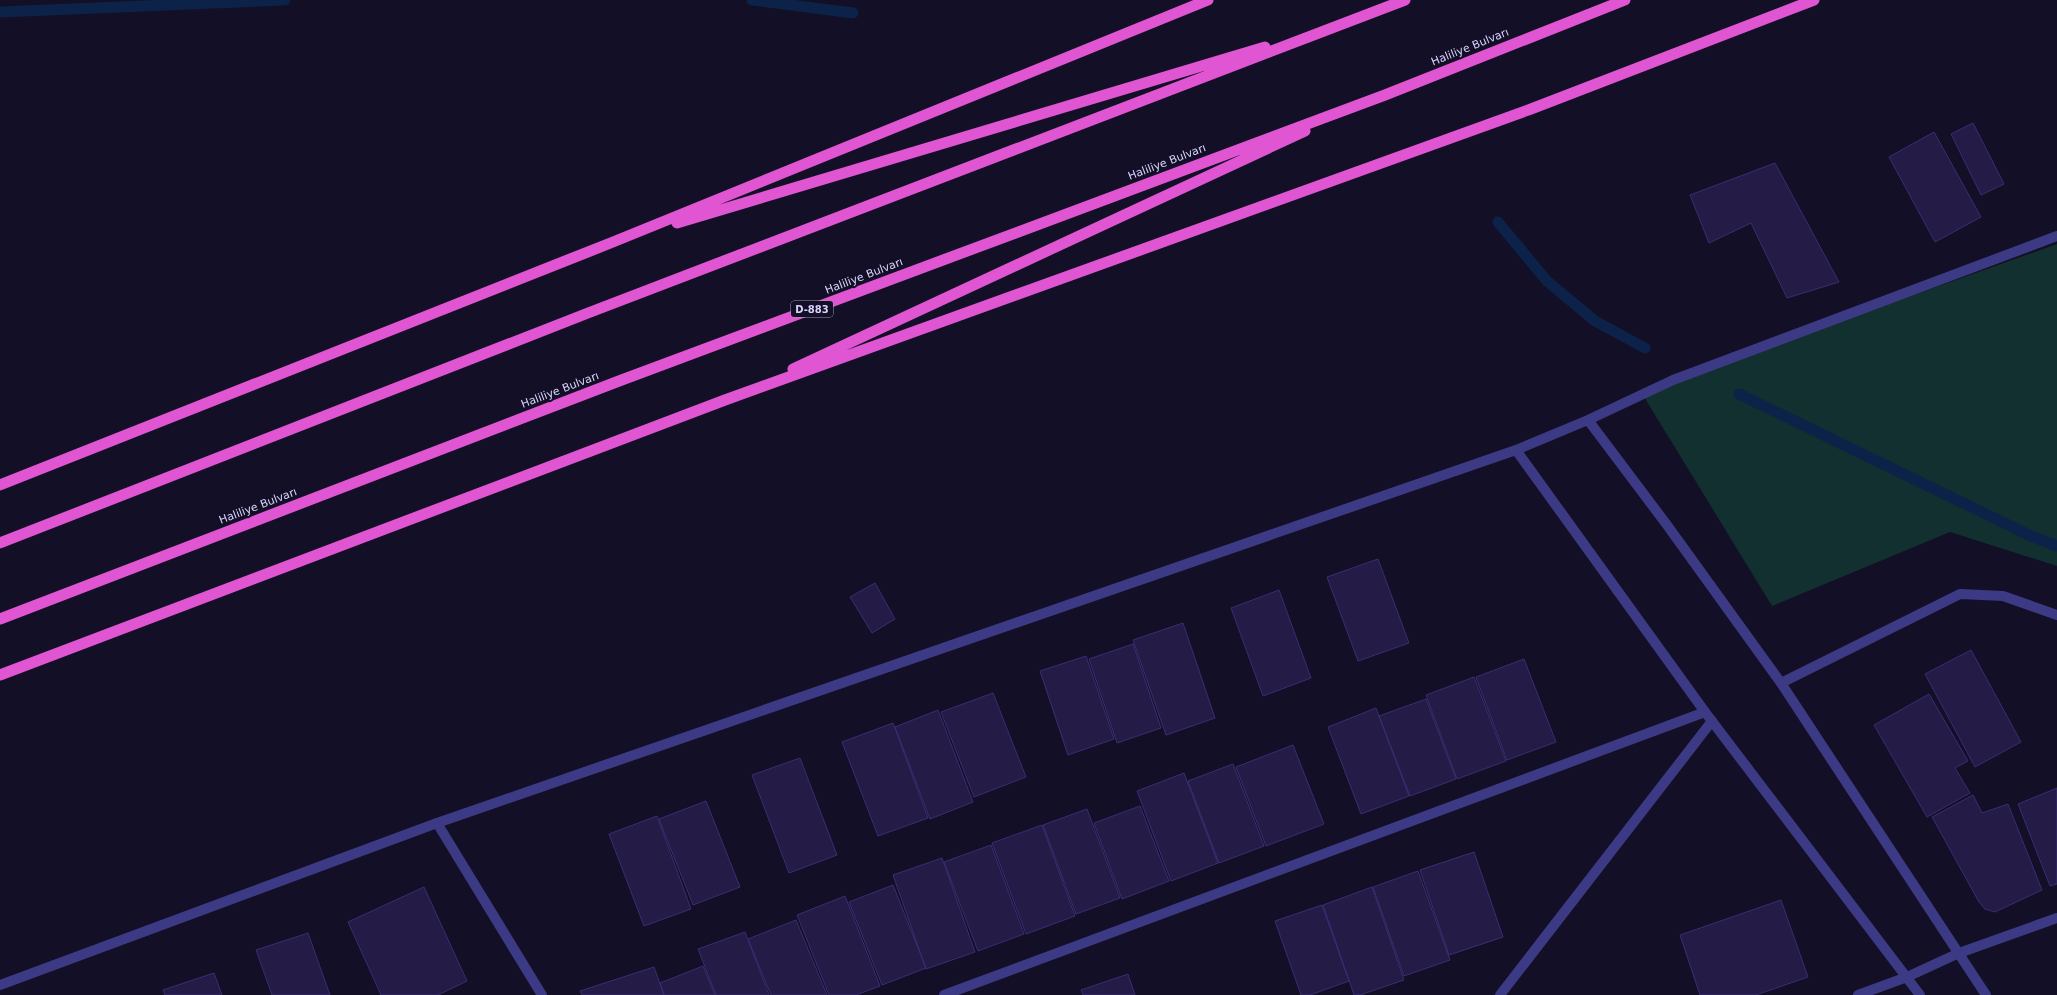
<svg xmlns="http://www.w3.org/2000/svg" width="2057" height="995" font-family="'DejaVu Sans',sans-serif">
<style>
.green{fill:#12302f}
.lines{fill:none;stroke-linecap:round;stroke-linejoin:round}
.stream{stroke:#0c2248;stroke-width:11}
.building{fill:#241b47;stroke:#3b2d73}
.minor{stroke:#3d3a85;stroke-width:10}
.tertiary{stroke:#3d3a85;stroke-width:10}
.trunk{stroke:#e055d1;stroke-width:11}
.labels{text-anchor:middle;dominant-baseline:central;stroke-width:4;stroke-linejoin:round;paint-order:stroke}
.shield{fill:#130f26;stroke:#9e99be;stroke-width:1}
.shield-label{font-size:10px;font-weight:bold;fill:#d9d4ff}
.street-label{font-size:11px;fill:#d9d4ff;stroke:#130f26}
</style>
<rect width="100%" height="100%" fill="#130f26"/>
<path class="green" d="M2057,244V566L1950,532L1772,606L1641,392Z"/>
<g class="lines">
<path class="stream" d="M752,0L853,13
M0,12L285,0
M1498,222L1547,281L1595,321L1645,348
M1739,394L2031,536L2057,546"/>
</g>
<path class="building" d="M1973,123L2004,184L1981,195L1951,134Z
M1934,132L1981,217L1935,242L1889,157Z
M1775,163L1839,282L1787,298L1751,223L1709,243L1690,195Z
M1378,559L1409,643L1358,661L1327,577Z
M875,583L895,619L872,633L850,597Z
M1279,590L1311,678L1263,696L1231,608Z
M1183,623L1215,718L1166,735L1133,640Z
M1133,644L1161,728L1117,743L1089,659Z
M1971,650L2021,742L1975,767L1925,674Z
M1086,656L1114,739L1068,755L1040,671Z
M1524,659L1556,742L1507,760L1476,677Z
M1474,677L1506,761L1457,779L1426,695Z
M993,693L1026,777L974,797L941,712Z
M1929,694L1968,761L1955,768L1970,793L1927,817L1874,725Z
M1426,699L1456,779L1410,796L1379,716Z
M1376,708L1409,796L1361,814L1328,727Z
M938,710L973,802L930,819L895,727Z
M893,723L928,818L878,836L842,742Z
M1293,745L1324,824L1266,846L1236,767Z
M800,758L837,855L789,873L752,775Z
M1233,764L1264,846L1219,863L1188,781Z
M1184,773L1218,863L1171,881L1137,791Z
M2057,788V884L2050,886L2018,804Z
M1973,795L1982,813L2008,804L2042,890L1995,912L1985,909L1979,902L1932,817Z
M706,801L740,887L693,905L659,819Z
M1140,806L1169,881L1122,899L1094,823Z
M1087,809L1120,898L1076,914L1043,825Z
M657,816L691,909L644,926L609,834Z
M1042,825L1075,916L1026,934L992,843Z
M991,845L1024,934L978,951L944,862Z
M1474,852L1503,937L1449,955L1420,870Z
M942,858L975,952L926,969L893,875Z
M1418,871L1450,960L1404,976L1373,887Z
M893,885L926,968L882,985L849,902Z
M424,887L467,981L438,995H381L348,922Z
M1372,887L1404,980L1360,995H1354L1323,905Z
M845,896L880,986L856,995H829L797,915Z
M1781,900L1808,977L1756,995H1700L1680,935Z
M1322,905L1349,981L1310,995H1301L1275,921Z
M796,920L827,995H771L748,939Z
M745,932L769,995H716L698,949Z
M308,933L330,995H272L256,950Z
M703,966L715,995H664L660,983Z
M654,967L664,995H582L580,991Z
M214,973L222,995H165L163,990Z
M1128,974L1135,995H1083L1081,990Z"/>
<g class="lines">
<path class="minor" d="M1781,683L1960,594L2003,596L2057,615
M437,823L542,995
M944,995L1705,712
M1500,995L1712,721
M1858,995L1907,977L1959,953L2057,918"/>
<path class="tertiary" d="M1588,420L1667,525L1781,683L1986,995
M1516,450L1705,712L1920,995
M0,985L437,823L1516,450L1588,420L1673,380L2057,236"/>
<path class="trunk" d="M677,223L1265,47
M793,369L1305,131
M0,485L613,242L1208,0
M0,543L588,313L1405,0
M0,619L619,381L1385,95L1625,0
M0,675L725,400L1531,109L1814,0"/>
</g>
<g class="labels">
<rect class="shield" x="791" y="301" width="42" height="16" rx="3"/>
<g class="shield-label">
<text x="812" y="309">D-883</text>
</g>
<g class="street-label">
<text transform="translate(1470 47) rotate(-22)">Haliliye Bulvarı</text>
<text transform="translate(1167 162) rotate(-21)">Haliliye Bulvarı</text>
<text transform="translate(864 276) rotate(-21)">Haliliye Bulvarı</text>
<text transform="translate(560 390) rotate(-21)">Haliliye Bulvarı</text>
<text transform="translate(258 506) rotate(-21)">Haliliye Bulvarı</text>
</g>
</g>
</svg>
